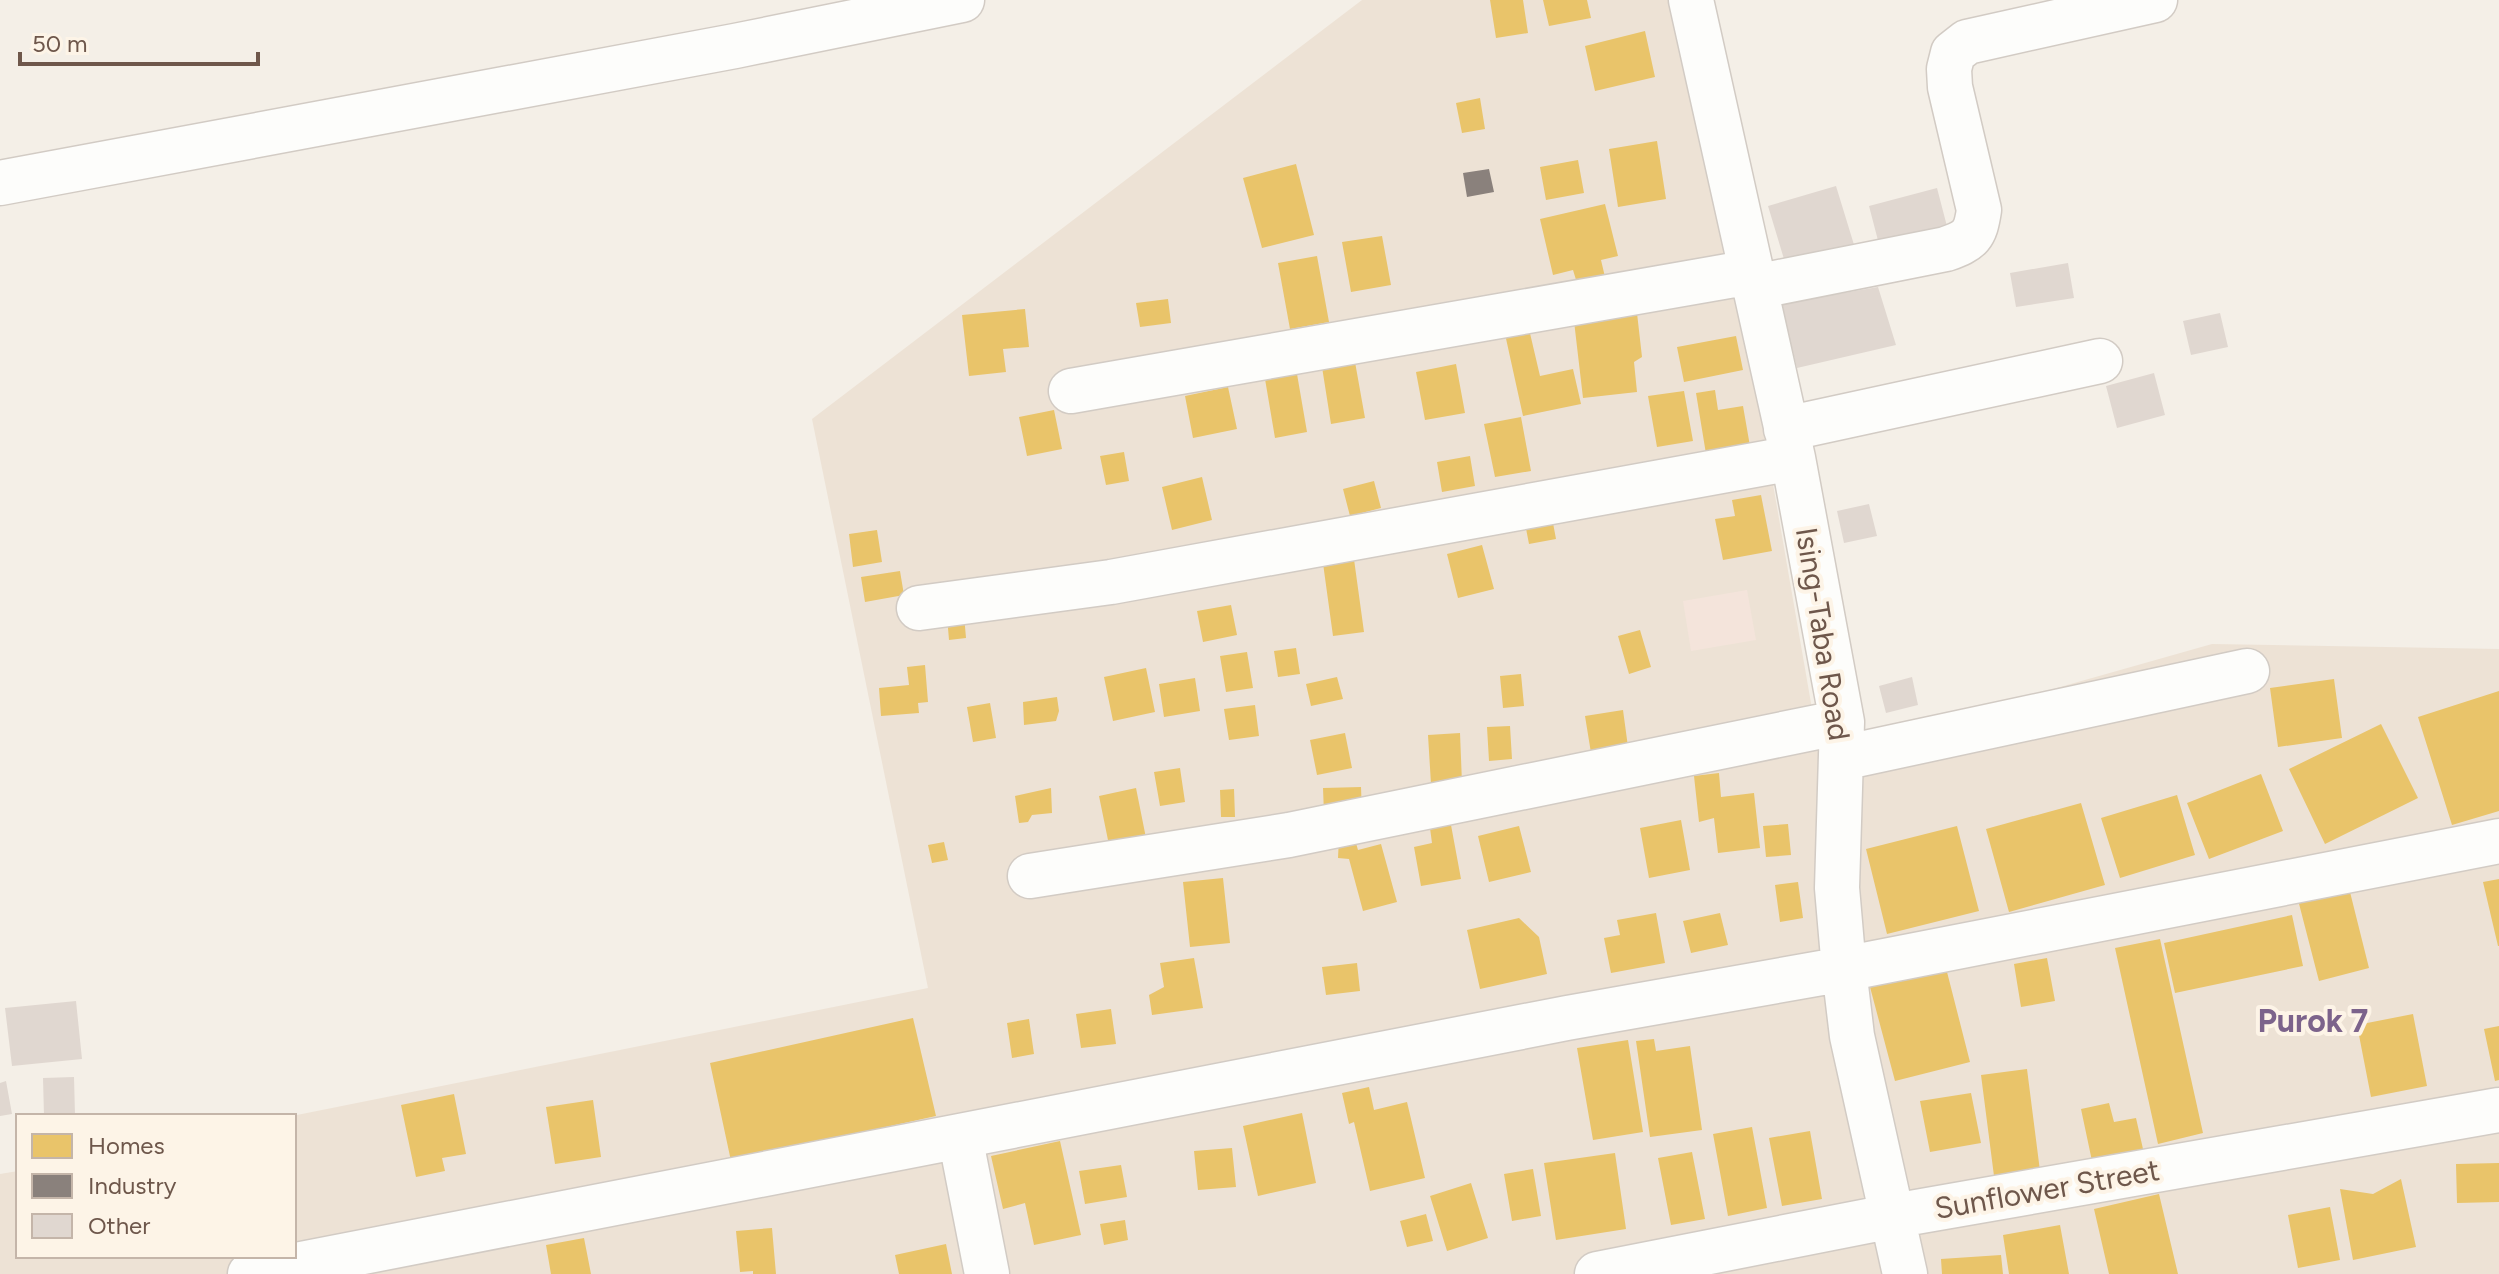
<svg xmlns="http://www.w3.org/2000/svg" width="2499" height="1274" font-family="Figtree,sans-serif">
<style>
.residential{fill:#ede2d5}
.commercial{fill:#f4e4db}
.homes{fill:#e9c46a}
.industry{fill:#8a817c}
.building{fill:#e0d7d0}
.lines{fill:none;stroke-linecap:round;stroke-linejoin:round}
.minor-casing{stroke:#d2cbc4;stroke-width:47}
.minor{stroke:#fdfdfb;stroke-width:44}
.labels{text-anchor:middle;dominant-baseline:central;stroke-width:8;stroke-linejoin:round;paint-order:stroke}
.street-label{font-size:30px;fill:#6e574b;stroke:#fdf4e7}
.neighbourhood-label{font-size:32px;font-weight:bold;fill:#7c638b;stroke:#fdf4e7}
</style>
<rect width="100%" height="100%" fill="#f4efe7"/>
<path class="residential" d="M1362,0H1689L1820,755L2212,644L2499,649V1274H0V1174L18,1171V1256H294V1116H292L928,988L812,419Z"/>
<path class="commercial" d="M1747,590L1756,640L1691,651L1683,601Z"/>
<path class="homes" d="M1490,0H1523L1528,33L1496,38Z
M1543,0H1587L1591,18L1549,26Z
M1645,31L1655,77L1595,91L1585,46Z
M1480,98L1485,129L1462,133L1456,103Z
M1657,141L1666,199L1618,207L1609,149Z
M1578,160L1584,193L1546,200L1540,167Z
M1296,164L1314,235L1262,248L1243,178Z
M1605,204L1618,256L1601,260L1605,277L1577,283L1573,270L1553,275L1540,219Z
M1382,236L1391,285L1351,292L1342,242Z
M1317,256L1329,322L1290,329L1278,263Z
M1168,299L1171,323L1140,327L1136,303Z
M1025,309L1029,347L1003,349L1006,372L969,376L962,315Z
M1637,313L1642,357L1634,362L1637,392L1583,398L1574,321Z
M1529,329L1540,376L1573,369L1581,404L1523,416L1505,334Z
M1736,336L1743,370L1684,382L1677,347Z
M1355,362L1365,418L1331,424L1322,367Z
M1456,364L1465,413L1425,420L1416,372Z
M1297,374L1307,432L1275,438L1265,379Z
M1228,387L1237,429L1193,438L1185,396Z
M1715,390L1718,410L1743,406L1751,452L1707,460L1696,393Z
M1684,391L1693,441L1657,447L1648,396Z
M1054,410L1062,449L1027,456L1019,417Z
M1521,417L1531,471L1495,477L1484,424Z
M1124,452L1129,481L1106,485L1100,456Z
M1470,456L1475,486L1442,492L1437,462Z
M1202,477L1212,520L1172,530L1162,487Z
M1374,481L1381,508L1350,516L1343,489Z
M1761,495L1772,551L1723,560L1715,519L1735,516L1732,500Z
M1550,507L1556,539L1529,544L1523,513Z
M877,530L882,562L853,567L849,534Z
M1482,545L1494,589L1458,598L1447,554Z
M1353,552L1364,632L1333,636L1322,556Z
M900,571L904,595L865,602L861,577Z
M1231,605L1237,635L1203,642L1197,611Z
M964,615L966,638L949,640L947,616Z
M1640,630L1651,667L1629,674L1618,636Z
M1296,648L1300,674L1278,677L1274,651Z
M1247,652L1253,688L1226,692L1220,656Z
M925,665L928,702L918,703L919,713L881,716L879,688L909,685L907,667Z
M1146,668L1155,712L1113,721L1104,677Z
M1521,674L1524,706L1503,708L1500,676Z
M1337,677L1343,699L1311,706L1306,684Z
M1195,678L1200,711L1164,717L1159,684Z
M2334,679L2342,738L2278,747L2270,688Z
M2499,691V811L2452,825L2418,717Z
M1057,697L1059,711L1056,721L1024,725L1023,702Z
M990,703L996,738L973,742L967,707Z
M1255,705L1259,736L1229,740L1224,709Z
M1623,710L1628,747L1591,753L1585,716Z
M2381,724L2418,798L2325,844L2289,769Z
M1510,726L1512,759L1489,761L1487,727Z
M1345,733L1352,768L1317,775L1310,740Z
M1460,733L1462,783L1431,784L1428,735Z
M1180,768L1185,802L1160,806L1154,772Z
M1719,773L1721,797L1754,793L1760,848L1718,853L1714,818L1699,822L1694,776Z
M2261,774L2283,831L2209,859L2187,803Z
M1361,787L1362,813L1324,814L1323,788Z
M1051,788L1052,813L1032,815L1028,822L1019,823L1015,796Z
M1136,788L1146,838L1109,845L1099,796Z
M1234,789L1235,817H1221L1220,790Z
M2177,795L2195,855L2120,878L2101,818Z
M2081,803L2105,885L2009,912L1986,829Z
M1681,820L1690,870L1649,878L1640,828Z
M1788,824L1791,855L1766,857L1763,826Z
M1451,825L1461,879L1421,886L1414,847L1432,843L1430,828Z
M1519,826L1531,872L1489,882L1478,836Z
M1957,826L1979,911L1887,934L1866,849Z
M1353,833L1358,850L1381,844L1397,902L1363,911L1349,859L1338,858L1339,837Z
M944,842L948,860L932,863L928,845Z
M1223,878L1230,943L1190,947L1183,882Z
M2499,879V946H2498L2483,882Z
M1798,882L1803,918L1780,922L1775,885Z
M2348,884L2369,968L2319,981L2297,896Z
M1656,913L1665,963L1611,973L1604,938L1620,935L1617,920Z
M1720,913L1728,945L1691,953L1683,921Z
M2292,915L2303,966L2175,993L2164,943Z
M1519,918L1539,937L1547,974L1480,989L1467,930Z
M2160,939L2203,1133L2158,1144L2115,948Z
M1194,958L1203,1008L1152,1015L1149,995L1164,987L1160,963Z
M2047,958L2055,1001L2021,1007L2014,964Z
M1357,963L1360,991L1326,995L1322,967Z
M1946,968L1970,1062L1895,1081L1870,987Z
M1111,1009L1116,1044L1081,1048L1076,1014Z
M2413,1014L2427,1086L2371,1097L2357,1025Z
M913,1018L936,1116L731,1161L710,1063Z
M1029,1019L1034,1054L1012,1058L1007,1023Z
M2499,1026V1080L2495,1081L2484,1029Z
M1654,1039L1656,1051L1690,1046L1702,1130L1650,1137L1636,1041Z
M1628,1040L1643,1132L1593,1140L1577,1048Z
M2027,1069L2040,1171L1994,1176L1981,1075Z
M1369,1087L1374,1110L1407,1102L1425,1178L1370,1191L1354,1122L1349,1124L1342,1093Z
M1971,1093L1981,1143L1930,1152L1920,1101Z
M454,1094L466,1154L442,1158L445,1171L416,1177L401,1105Z
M593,1100L601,1157L555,1164L546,1107Z
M2109,1103L2114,1122L2136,1118L2143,1149L2092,1161L2081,1109Z
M1302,1113L1316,1183L1258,1196L1243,1126Z
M1752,1127L1767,1208L1728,1216L1713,1134Z
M1810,1131L1822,1199L1782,1206L1769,1138Z
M1060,1141L1081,1235L1034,1245L1025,1203L1003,1209L991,1156Z
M1232,1148L1236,1187L1198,1190L1194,1151Z
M1692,1152L1705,1219L1671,1225L1658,1158Z
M1615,1153L1626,1229L1556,1240L1544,1163Z
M2499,1163V1202L2457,1203L2456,1164Z
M1121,1165L1127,1197L1085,1204L1079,1171Z
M1533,1169L1541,1216L1512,1221L1504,1174Z
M2401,1179L2416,1247L2353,1260L2340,1189L2373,1194Z
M1471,1183L1488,1238L1447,1251L1430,1196Z
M2159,1194L2178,1274H2109L2094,1209Z
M2330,1207L2340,1260L2298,1268L2288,1215Z
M1426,1214L1433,1241L1407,1247L1400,1221Z
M1125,1220L1128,1240L1104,1245L1100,1224Z
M2060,1225L2069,1274H2009L2003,1235Z
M772,1228L776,1274H753V1271L740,1272L736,1231Z
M584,1238L591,1274H551L546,1245Z
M946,1244L952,1274H899L895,1255Z
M2001,1255L2003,1274H1942L1941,1259Z"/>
<path class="industry" d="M1489,169L1494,192L1467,197L1463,173Z"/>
<path class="building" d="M1836,186L1855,248L1787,269L1768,206Z
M1937,188L1949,234L1881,252L1869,206Z
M2068,263L2074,298L2016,307L2010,273Z
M1878,287L1896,345L1797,368L1781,304Z
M2220,313L2228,347L2191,355L2183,321Z
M2154,373L2165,415L2117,428L2106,386Z
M1869,504L1877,536L1844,543L1837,511Z
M1912,677L1918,705L1886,713L1879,686Z
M76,1001L82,1059L12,1066L5,1008Z
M74,1077L75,1115L44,1116L43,1078Z
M6,1081L12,1114L0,1116V1083Z"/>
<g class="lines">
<defs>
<path id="minor" d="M1691,0L1793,458L1842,722L1837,888L1844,969L1852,1036L1905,1274
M0,183L735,46L962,0
M1755,287L1946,249C1971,240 1975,236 1979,210L1950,87L1949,69L1953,53L1967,42L2155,0
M1071,391L1751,272
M1786,429L2100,361
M919,608L1111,582L1793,458
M1842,758L2247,671
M1030,876L1289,835L1842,722
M960,1136L987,1274
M250,1274L1567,1018L1844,969L2499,841
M1597,1274L1893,1216L2499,1110"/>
</defs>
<use href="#minor" class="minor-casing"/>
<use href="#minor" class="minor"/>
</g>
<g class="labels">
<g class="street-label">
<text transform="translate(1823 634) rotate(81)">Ising-Taba Road</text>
<text transform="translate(2047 1189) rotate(-10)">Sunflower Street</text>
</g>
<g class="neighbourhood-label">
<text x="2313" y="1021">Purok 7</text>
</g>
</g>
<rect x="16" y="1114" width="280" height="144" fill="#fdf4e7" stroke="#c4b5a9" stroke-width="2"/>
<rect x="32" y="1134" width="40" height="24" fill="#e9c46a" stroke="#c4b5a9" stroke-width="2"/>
<text x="88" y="1154" font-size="24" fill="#6e574b">Homes</text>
<rect x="32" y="1174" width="40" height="24" fill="#8a817c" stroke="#c4b5a9" stroke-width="2"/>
<text x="88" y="1194" font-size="24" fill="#6e574b">Industry</text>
<rect x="32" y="1214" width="40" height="24" fill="#e0d7d0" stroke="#c4b5a9" stroke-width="2"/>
<text x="88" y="1234" font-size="24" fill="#6e574b">Other</text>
<path d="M20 52v12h238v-12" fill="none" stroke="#6e574b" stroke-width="4"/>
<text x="32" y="52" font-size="24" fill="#6e574b" stroke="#fdf4e7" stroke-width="6" paint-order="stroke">50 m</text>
</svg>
